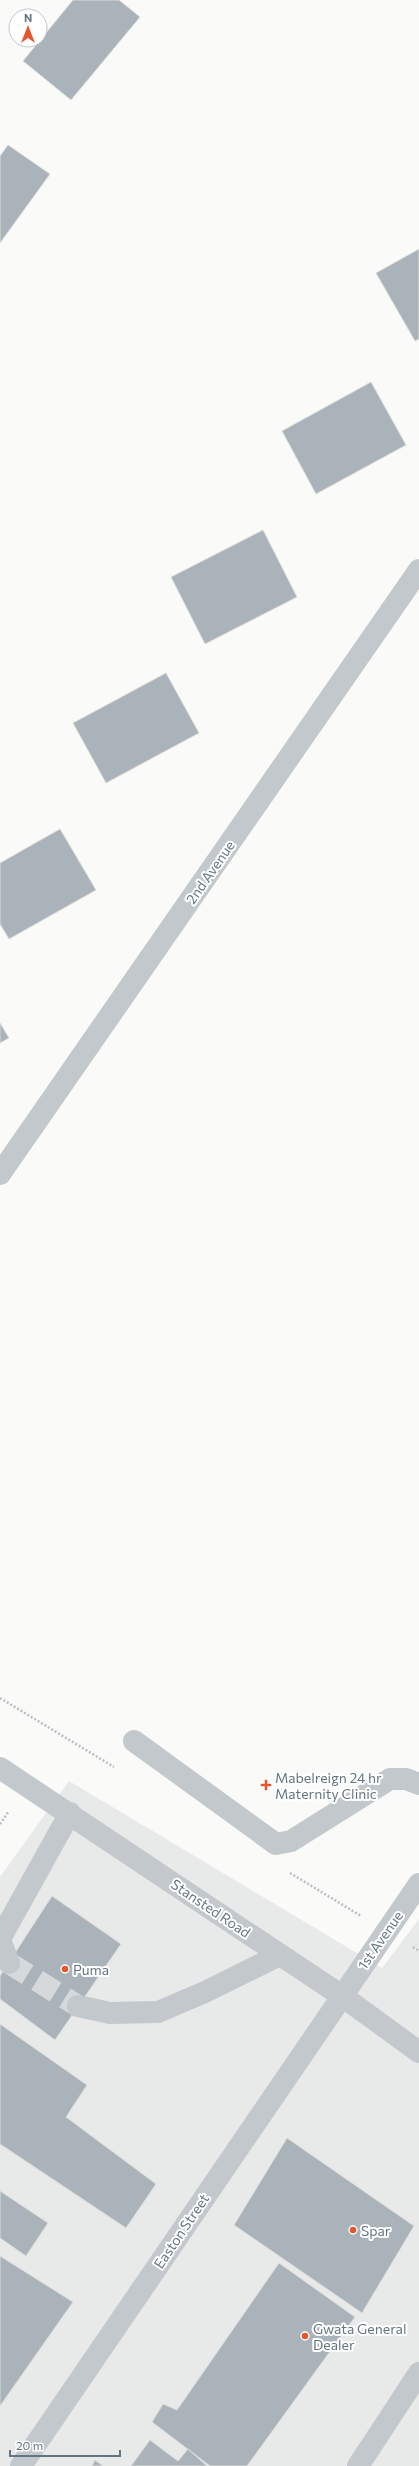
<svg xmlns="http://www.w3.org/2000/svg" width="419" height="2466" font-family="Commissioner,sans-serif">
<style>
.built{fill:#e8e9e9}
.building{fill:#aab3b9;stroke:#dcdcda}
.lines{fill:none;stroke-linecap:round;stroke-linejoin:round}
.minor-tunnel{stroke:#d5d9db;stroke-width:22;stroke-dasharray:22 11;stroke-linecap:butt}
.path{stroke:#bbbfc2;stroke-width:2.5;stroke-dasharray:2 2;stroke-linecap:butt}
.minor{stroke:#c3c8cc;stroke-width:22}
.poi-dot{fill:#e4572e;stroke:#fff;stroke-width:1.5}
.labels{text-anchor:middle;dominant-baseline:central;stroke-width:4;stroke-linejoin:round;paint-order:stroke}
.street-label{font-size:14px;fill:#657683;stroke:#fff}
.poi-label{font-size:14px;fill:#657683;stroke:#fff;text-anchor:start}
</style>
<rect width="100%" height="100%" fill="#fafaf8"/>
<path class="built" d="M69,1781L382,1968L419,1919V2466H0V1877Z"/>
<path class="building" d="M73,0H119L140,17L71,100L23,61Z
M8,145L50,174L0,243V156Z
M419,249V339L415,341L376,273Z
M371,382L406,445L316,494L282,431Z
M263,530L297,597L205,644L171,577Z
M166,673L199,733L106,783L73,723Z
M60,829L96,890L9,939L0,924V863Z
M0,1023L9,1038L0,1043Z
M52,1896L121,1944L55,2040L0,1999V1976Z
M0,2024L87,2085L66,2117L156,2184L126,2228L0,2144Z
M287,2138L414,2226L362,2313L234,2225Z
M0,2191L48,2223L26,2256L0,2238Z
M0,2256L73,2302L0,2406Z
M279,2263L355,2317L247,2466H210L152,2422L163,2404L177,2410Z
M150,2440L178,2461L188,2449L207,2466H131Z
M95,2460L103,2466H92Z"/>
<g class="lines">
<path class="minor-tunnel" d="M9,1963L78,2006"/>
<path class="path" d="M0,1698L114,1767
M0,1824L9,1811
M290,1873L361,1916
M413,1947L419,1951"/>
<path class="minor" d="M0,1174L419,570
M134,1741L276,1844L291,1841L390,1779H406L419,1784
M0,1768L342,1996L419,2052
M0,1939L70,1813
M0,1940L9,1963
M78,2006L110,2013L158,2012L205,1992L280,1955
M21,2466L419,1884
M358,2466L419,2373"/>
</g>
<g class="poi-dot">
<path d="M264 1779h4v4h4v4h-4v4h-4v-4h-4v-4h4z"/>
<circle cx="65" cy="1969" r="4"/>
<circle cx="353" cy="2230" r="4"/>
<circle cx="305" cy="2336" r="4"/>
</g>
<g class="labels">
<g class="street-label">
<text transform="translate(210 872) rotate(-55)">2nd Avenue</text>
<text transform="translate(211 1908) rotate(34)">Stansted Road</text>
<text transform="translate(380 1940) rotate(-55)">1st Avenue</text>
<text transform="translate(181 2231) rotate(-56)">Easton Street</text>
</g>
<g class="poi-label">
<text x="275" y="1777">Mabelreign 24 hr<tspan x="275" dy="16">Maternity Clinic</tspan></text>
<text x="73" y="1969">Puma</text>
<text x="361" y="2230">Spar</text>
<text x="313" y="2328">Gwata General<tspan x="313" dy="16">Dealer</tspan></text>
</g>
</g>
<g transform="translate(28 28)"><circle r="19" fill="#ffffff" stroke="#c1c8cd"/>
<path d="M0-3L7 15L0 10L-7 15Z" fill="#e4572e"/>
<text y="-6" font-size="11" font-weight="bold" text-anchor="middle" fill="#657683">N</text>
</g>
<path d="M10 2450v6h110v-6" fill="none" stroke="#657683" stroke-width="2"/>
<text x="16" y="2450" font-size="12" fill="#657683" stroke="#ffffff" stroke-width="3" paint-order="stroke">20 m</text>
</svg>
